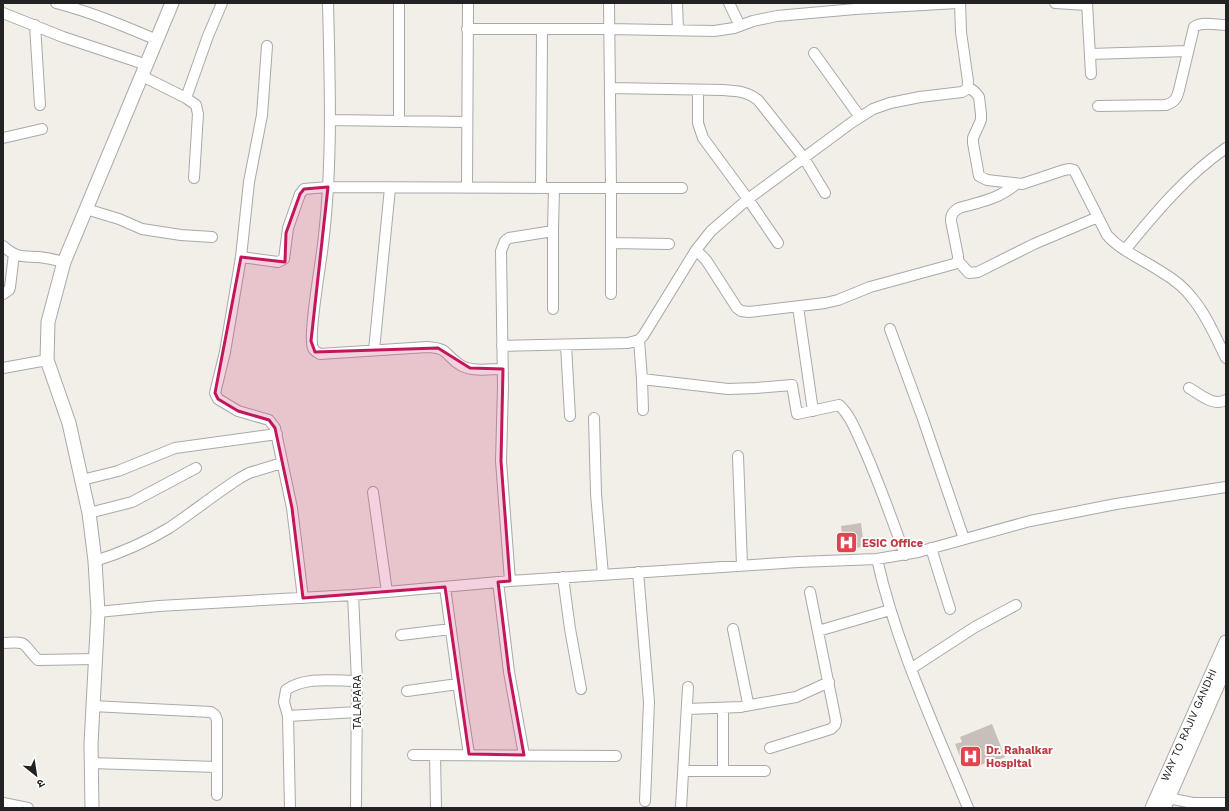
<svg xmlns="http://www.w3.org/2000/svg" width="1229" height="811" font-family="'Work Sans','Noto Sans Devanagari',sans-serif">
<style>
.building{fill:#c7bfb8}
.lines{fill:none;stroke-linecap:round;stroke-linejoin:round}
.minor-casing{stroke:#a9a9a9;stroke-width:12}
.tertiary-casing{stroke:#a9a9a9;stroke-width:15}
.minor{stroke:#fff;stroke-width:10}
.tertiary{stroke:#fff;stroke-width:13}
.marked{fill:#c2185b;fill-opacity:0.2;stroke:#c2185b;stroke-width:3;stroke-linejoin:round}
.labels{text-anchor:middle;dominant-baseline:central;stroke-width:4;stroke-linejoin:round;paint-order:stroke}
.health-label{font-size:11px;font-weight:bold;fill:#be3a42;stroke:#fff;text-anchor:start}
.street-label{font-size:11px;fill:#222;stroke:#fff}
</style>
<rect width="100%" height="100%" fill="#f2efe9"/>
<path class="building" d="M861,523L864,547L844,549L841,526Z
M992,724L1005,757L998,760L997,759L981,765L979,762L964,767L955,744L962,742L960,737Z"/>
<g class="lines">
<defs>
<path id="minor" d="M56,3C91,12 124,26 157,40
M328,3C330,86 333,169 322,252C320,268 308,337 313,348C314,351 317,352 320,354L427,347C451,348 445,357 462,366C474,372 490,369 503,369
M609,3L611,188H682
M677,3L678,30
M729,3L740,26
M1055,3L1087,5
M1087,3L1091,74
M3,13L63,37L147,65
M35,25L40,105
M467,29H609L714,31L734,28L753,21L777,16L855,9L957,3
M267,46L262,115L249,182L241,257L225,352L215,393L218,399L238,411L269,420L275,428L292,508L303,598
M814,53L860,117
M1090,54L1188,51
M142,76L186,98L196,105L198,114L194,178
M968,87L975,92L979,97L981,114V120L973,138V143L979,176L987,180L1022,184L1064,170L1070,169L1074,170L1107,235C1121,251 1142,259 1160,271C1172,278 1185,288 1193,299C1207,316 1216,338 1226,358
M610,88L723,90C737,91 746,91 758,100L804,158L825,193
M698,90V123L703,138L748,199L778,243
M186,98L208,36L222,3
M1098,106L1166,105C1175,102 1177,98 1179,90L1194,27C1202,21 1216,25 1226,25
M331,120L467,122
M399,121V3
M3,138L42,129
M467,188L468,3
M541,188L542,29
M86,209L119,219L142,229L181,235L212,237
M553,231V309
M612,243L669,244
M3,246C16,258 22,256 39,257C47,258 56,260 64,262
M696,250L706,260L737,308L741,311L749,312L825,303L838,300L870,287L954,264L958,261V256L951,221C951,214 953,212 959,208C980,202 999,199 1016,184
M1125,250C1155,213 1187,175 1226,148
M241,257L278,262L284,259L288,228L300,194L304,189L328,187L554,188
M958,261L969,273L978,272L1034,244L1098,217
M3,294L9,290L10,287L14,254
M798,307L813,411
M890,329L923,419L964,539
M639,340L642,379L643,410
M566,345L570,416
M502,346L628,343L639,340L643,336L696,250L711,231L748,199L851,123L873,109L890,103L920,97L962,92C967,90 968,87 968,81L961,32L960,3
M374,350L390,188
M3,368L47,360
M642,379L728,389L756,388L792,385L797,414L839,405C850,415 855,429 861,442C878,479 891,517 905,555
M1189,388C1200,394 1213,407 1226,400
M594,418L596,494L603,575
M738,456L742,565
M82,480L118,471L175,448L277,434
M373,492L387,592
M89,513L132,502L196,468
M931,548L950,609
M877,559C896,645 935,727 968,808
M95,561C121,553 146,542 169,528C193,512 215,494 240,478L249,473L282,463
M638,572L649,702L645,801
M563,577L570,629L581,689
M510,581L798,562L877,559L918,552L1030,521L1116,504L1226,487
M498,582L509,672L524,755
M445,587L460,696L469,754
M353,595L357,681L356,808
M98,612L159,606L353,595L510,581L501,461L503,386L501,251L505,241L509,238L553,231L554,188H611V294
M818,631L890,610
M401,635L451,629
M3,643C31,641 21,644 38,660L95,659
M912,668L975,627L1016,605
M407,691L458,684
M745,706L796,697L829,682
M687,709L741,707L745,706L748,703L733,629
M288,716L357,712
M770,748L831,729L835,725L836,721L810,592
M413,755L616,756
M435,755L436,808
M91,763L217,767V720L215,715L211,712L92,706
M684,771H765
M723,771V708
M217,795V767
M1168,798L1193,803H1226
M3,803L28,808
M290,808L288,716L284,702L286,690C305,676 335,681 357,681
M681,808L688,687"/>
<path id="tertiary" d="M92,808L91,744L98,612L95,561L89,513L69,423L47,360L48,322L64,262L172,3
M1152,808L1226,642
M1164,808L1226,666"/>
</defs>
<use href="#minor" class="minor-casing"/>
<use href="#tertiary" class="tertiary-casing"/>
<use href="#minor" class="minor"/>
<use href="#tertiary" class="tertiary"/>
</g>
<path class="marked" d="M328,187L311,341L315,352L438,348L470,368L503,369L501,461L510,581L498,582L509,672L524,755L469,754L445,587L303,598L292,508L275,428L269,420L238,411L218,399L215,393L241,257L285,262L286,233L300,194L304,189Z"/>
<defs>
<symbol id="hospital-square" viewBox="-11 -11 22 22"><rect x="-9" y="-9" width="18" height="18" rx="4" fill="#e0444e" stroke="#fff"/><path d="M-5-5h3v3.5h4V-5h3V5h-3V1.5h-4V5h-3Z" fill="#fff"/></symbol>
</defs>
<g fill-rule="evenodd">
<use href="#hospital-square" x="834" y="530" width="25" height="25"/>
<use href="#hospital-square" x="958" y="744" width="25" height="25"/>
</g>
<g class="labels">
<g class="health-label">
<text x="862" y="543">ESIC Office</text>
<text x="986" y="750">Dr. Rahalkar<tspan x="986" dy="13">Hospital</tspan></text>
</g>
<g class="street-label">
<text transform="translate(357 702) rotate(-90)">TALAPARA</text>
<text transform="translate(1189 725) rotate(-66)">WAY TO RAJIV GANDHI</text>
</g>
</g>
<rect width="1229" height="811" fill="none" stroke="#222222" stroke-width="8"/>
<g transform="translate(36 775) rotate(150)" stroke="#ffffff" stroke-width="3" paint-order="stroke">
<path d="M0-3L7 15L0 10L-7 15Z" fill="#222222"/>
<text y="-6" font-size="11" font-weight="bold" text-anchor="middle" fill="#222222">उ</text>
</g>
</svg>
